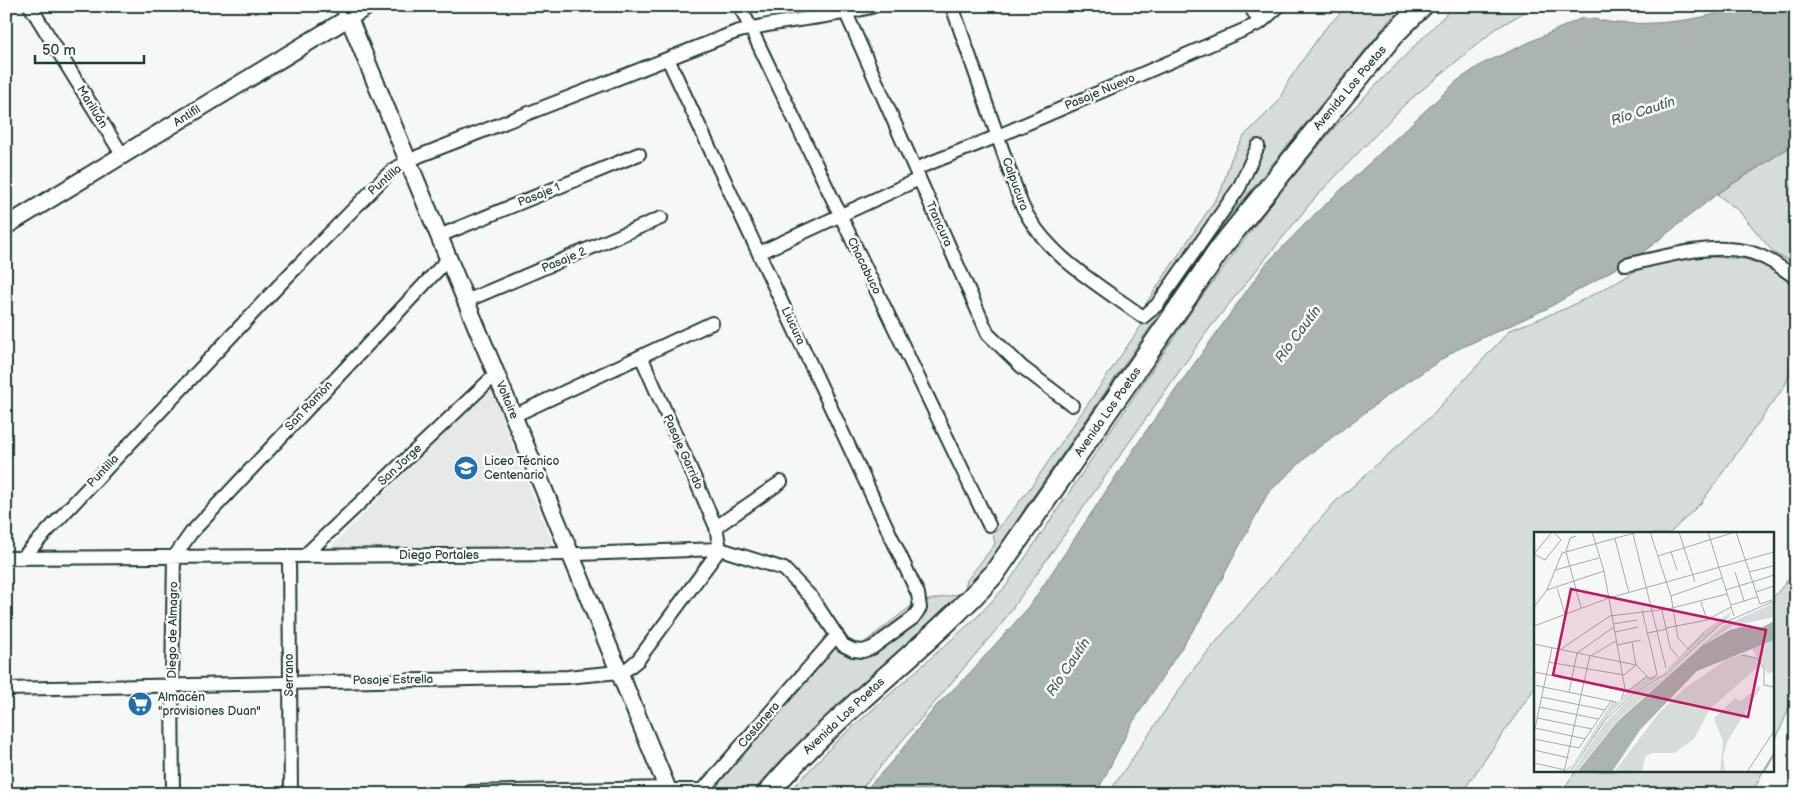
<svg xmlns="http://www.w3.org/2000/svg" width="1802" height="800" font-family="'Balsamiq Sans',sans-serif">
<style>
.built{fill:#e6e9e8}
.green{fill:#d6dcdb;stroke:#7a8c88}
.water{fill:#aab5b1;stroke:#72857f}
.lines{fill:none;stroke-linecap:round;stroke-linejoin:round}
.minor-casing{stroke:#1f3d34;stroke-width:16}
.tertiary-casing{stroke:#1f3d34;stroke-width:20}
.primary-casing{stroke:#1f3d34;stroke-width:24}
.minor{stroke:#fff;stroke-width:12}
.tertiary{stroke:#fff;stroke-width:16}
.primary{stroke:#fff;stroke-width:20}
.labels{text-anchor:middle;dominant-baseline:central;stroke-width:5;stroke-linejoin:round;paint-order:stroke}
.street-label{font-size:12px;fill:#1f3d34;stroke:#fff}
.poi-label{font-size:12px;fill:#1f3d34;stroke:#fff;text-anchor:start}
.water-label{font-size:14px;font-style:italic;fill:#49615a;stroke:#fff}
.inset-river{fill:none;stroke:#aab5b1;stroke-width:2.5}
.inset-road{fill:none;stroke:#a0ada9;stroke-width:1}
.view{fill:#c2185b;fill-opacity:0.15;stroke:#c2185b;stroke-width:2.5}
.inset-edge{fill:none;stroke:#1f3d34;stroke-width:2.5}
</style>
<rect width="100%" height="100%" fill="#f6f7f7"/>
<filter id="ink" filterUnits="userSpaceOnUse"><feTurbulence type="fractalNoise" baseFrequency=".02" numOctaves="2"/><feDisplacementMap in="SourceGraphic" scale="10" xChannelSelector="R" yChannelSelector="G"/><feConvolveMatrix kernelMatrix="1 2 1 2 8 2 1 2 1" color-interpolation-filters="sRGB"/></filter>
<g filter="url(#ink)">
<path class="built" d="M490,387L554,548L329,549Z"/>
<path class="green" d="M1347,6H1401L1212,238L1027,505L981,577L962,599L919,633L783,758L751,794H709L840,638L852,652L915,603L964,593L967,580L995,544L993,535L1031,487L1150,313L1143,308L1221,191L1231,159L1244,136L1278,102L1289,80L1323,31Z
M1454,6H1535L1497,28L1406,103L1313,200L1209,329L1002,623L857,794H787L836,742L976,618L1006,586L1197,303L1277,196L1334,128Z
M1796,143V264L1774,253L1739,211L1717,194Z
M1662,254L1745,259L1796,275V362L1784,387L1701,503L1669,534H1536V686L1461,794H1108L1195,667L1334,503L1430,417L1510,330L1567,308L1621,280Z
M1796,570V692L1773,746V598Z
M1576,771H1763L1757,784L1749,794H1560Z"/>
<path class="water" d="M1738,6H1796V143L1717,194L1642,253L1546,309L1456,350L1388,395L1310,454L1268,493L1199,621L1131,725L1096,794H862L895,758L937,705L967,676L1029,607L1146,431L1266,264L1314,215L1457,81L1482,64L1582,18C1594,18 1605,22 1616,23C1653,25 1705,21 1738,6Z"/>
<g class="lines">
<defs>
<path id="minor" d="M30,6L123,156
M740,6L989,525
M952,6L1021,203C1044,255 1098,284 1143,317L1157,305L1239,188L1258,146
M1250,6L1260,23
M846,13L988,334L1022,367L1072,405
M915,169L998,136L1260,23L1279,6
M439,236L639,154
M759,253L919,179
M1626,265C1662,257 1709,243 1745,251C1764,255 1781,267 1796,278
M466,301L661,218
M513,416L712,323
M716,527L781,482
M289,556L291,794
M304,556L496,374
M6,558L578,554L720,549L784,569L812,598L843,645L853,650L863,651L872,648L913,618L920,608L918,594L668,59
M22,558L287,277L385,177L394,169L419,156L736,32C782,19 829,19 874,6
M6,689L567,677L619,672L627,669L638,660L720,549L716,527L641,356
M173,794L172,684L174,557L191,533L448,259
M668,794V790H703L837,635"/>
<path id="tertiary" d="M344,6L668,790L471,794
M6,226L368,6"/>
<path id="primary" d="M767,794C835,713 923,652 994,574L1222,246L1393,35L1422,6"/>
</defs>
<use href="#minor" class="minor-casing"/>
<use href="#tertiary" class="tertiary-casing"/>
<use href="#primary" class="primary-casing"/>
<use href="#minor" class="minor"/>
<use href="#tertiary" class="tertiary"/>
<use href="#primary" class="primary"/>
</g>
</g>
<defs>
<symbol id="school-disc" viewBox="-11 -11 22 22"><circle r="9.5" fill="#1f6fb2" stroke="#fff"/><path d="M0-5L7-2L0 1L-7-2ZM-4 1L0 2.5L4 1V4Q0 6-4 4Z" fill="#fff"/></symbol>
<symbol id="supermarket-disc" viewBox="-11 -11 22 22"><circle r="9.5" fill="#1f6fb2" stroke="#fff"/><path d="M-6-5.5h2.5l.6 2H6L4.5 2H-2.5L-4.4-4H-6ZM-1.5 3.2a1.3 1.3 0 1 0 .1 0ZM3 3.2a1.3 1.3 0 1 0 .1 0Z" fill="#fff"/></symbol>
</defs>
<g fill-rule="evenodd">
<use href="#school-disc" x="452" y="454" width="28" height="28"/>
<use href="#supermarket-disc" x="126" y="690" width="28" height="28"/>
</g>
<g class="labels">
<g class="street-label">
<text transform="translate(1350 88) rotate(-50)">Avenida Los Poetas</text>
<text transform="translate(1100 92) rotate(-23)">Pasaje Nuevo</text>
<text transform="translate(92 107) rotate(58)">Mariluán</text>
<text transform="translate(187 116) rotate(-32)">Antifil</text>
<text transform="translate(385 180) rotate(-41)">Puntilla</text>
<text transform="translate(1015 184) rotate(70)">Calpucura</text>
<text transform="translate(539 195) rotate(-22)">Pasaje 1</text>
<text transform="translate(939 224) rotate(66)">Trancura</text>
<text transform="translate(564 260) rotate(-23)">Pasaje 2</text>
<text transform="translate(864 266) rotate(64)">Chacabuco</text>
<text transform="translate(793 326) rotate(65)">Liucura</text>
<text transform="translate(507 400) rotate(67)">Voltaire</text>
<text transform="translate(309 406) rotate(-47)">San Ramón</text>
<text transform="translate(1108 412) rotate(-55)">Avenida Los Poetas</text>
<text transform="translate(683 452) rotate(66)">Pasaje Garrido</text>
<text transform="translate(400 465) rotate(-43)">San Jorge</text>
<text transform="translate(103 471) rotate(-47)">Puntilla</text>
<text x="439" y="555">Diego Portales</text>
<text transform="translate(173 630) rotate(-89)">Diego de Almagro</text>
<text transform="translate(289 675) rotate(-90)">Serrano</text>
<text transform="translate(393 680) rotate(-1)">Pasaje Estrella</text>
<text transform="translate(844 716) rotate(-43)">Avenida Los Poetas</text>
<text transform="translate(759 725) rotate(-49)">Costanera</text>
</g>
<g class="poi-label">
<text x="484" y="461">Liceo Técnico<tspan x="484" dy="14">Centenario</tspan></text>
<text x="158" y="697">Almacén<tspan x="158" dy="14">"provisiones Duan"</tspan></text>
</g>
<g class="water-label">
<text transform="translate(1643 111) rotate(-18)">Río Cautín</text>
<text transform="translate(1298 334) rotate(-53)">Río Cautín</text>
<text transform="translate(1068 667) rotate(-56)">Río Cautín</text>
</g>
</g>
<g transform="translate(1534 532)">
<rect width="240" height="240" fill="#f6f7f7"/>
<path d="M240,71V85L198,94L160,120L84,188L42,240H38L71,191L99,163L129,146L189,94ZM197,80L195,85L129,143L96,163L77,180L39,233L33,240H28L39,232L78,170L88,169L92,159L113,145L128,143L169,100ZM240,108V139L234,142L218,117ZM211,122L226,128L227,132L176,177L160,207L140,221H118L111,225L108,240H80L125,181L151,156L193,127ZM225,154L226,157L194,208L189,223L191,240H186L189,210L180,186L201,166L207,169Z" fill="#d6dcdb"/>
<path d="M240,89V108L163,139L106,198L78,240H43L84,189L168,114L196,98L208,95L225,97Z" fill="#aab5b1"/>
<path class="inset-river" d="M229,240L240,222"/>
<path class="inset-road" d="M58,0L70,39L91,157L87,168M116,0L137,64L144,106L154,117L170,101M145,0L161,50M174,0L200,84M202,0L226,72L238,68M99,2L132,136M42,4L36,6L32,20L47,76M81,7L95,61M137,20L143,38M0,22L11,28L27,8L20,0M0,22L18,0M124,24L201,0M21,38L65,26M201,40L210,69M215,40L239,34L240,37M23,56L31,82M13,58L28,21L104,0M192,58L240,43M222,60L240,54M137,64L188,46M167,70L173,88M197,73L223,65M0,75L13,58L70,39M108,78L123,142L117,147L113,145M128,78L136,115L144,125M79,92L103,88M0,94L75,66L240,20M132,96L173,88L197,75M81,100L104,95M114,101L133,97M0,112L102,133L113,144M83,113L107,108M27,117L76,84L134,77L193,62M58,123L82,109M207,123L223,126L230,137V153L240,155M14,130L90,143L102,133L98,110M0,140L95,158L113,144M0,153L82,170M35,160L43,121L80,95M7,165L71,178M5,175L64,187M3,186L58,197M1,196L52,207M0,201L18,116M0,207L45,216L77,169M0,218L35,226M0,231L31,238M30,240L56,123M36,240L72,187L99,162L132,142L187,92L240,69M213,240L240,199"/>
<path class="view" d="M37,57L232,98L214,185L19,143Z"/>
<rect width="240" height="240" class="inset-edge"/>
</g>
<rect width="1802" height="800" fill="none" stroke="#fff" stroke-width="25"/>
<rect x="12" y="12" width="1777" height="775" fill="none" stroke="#1f3d34" stroke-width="2" filter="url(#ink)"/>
<path d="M35 55v8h109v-8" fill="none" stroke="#1f3d34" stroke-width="2.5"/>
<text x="42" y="55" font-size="15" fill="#1f3d34" stroke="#ffffff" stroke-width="4" paint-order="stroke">50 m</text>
</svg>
